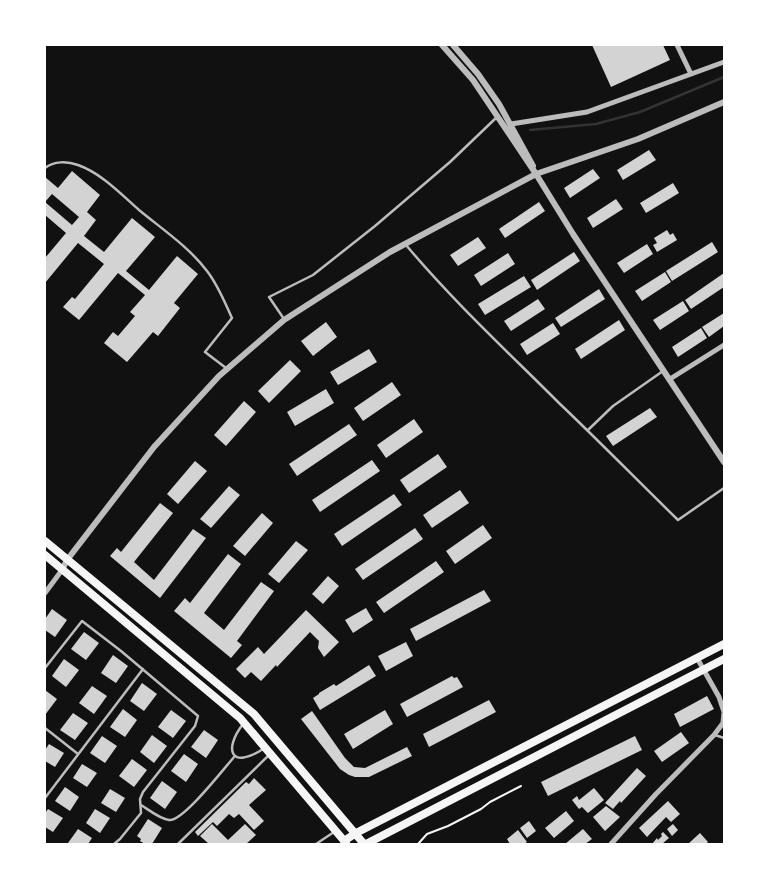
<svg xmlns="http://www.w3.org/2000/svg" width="769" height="889" font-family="'DM Sans',sans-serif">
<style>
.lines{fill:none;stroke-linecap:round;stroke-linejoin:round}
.stream{stroke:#333;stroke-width:2.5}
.building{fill:#d3d3d3;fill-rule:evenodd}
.path{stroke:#f5f5f5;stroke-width:2}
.service{stroke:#bcbcbc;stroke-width:2.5}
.minor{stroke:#bcbcbc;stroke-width:5}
.tertiary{stroke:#bcbcbc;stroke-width:6}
.primary{stroke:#f5f5f5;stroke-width:8}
</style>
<rect width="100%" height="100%" fill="#111"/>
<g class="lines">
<path class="stream" d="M530,130L596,124L640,112L724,77"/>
</g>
<path class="building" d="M592,45H663L670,60L611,87Z
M649,150L656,160L623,180L617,170Z
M593,169L600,178L570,198L564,188Z
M72,171L100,195L87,212L96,220L84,236L104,252L132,218L155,237L126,271L149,290L177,256L198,274L174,303L180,308L158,336L153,332L127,362L104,343L113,332L118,336L135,316L130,312L145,295L118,273L79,320L63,307L72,297L75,299L104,264L78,243L45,283V258L66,233L45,215V177L58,188ZM52,194L79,217L72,225L45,202Z
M673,183L679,193L646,213L640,203Z
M616,199L623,209L593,228L587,218Z
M539,202L545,211L505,238L499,229Z
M667,230L670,235L673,233L677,240L657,252L653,245L657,243L654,238Z
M478,237L486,248L458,266L450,255Z
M712,242L718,252L672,281L666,271Z
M647,244L653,254L624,273L617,263Z
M574,252L580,261L537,290L531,280Z
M508,253L515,264L481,286L474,275Z
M665,272L671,282L642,301L635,291Z
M724,273V287L691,309L685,300Z
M524,276L531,287L485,315L478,304Z
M599,289L605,299L561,327L555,318Z
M538,299L545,309L511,331L504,321Z
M683,301L689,311L660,330L653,320Z
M724,313V326L709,337L702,327Z
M619,320L625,330L581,359L575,349Z
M326,322L337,337L313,356L301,341Z
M553,323L560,334L527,355L520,344Z
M701,328L707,338L678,357L672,347Z
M369,349L377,362L338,385L330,372Z
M290,360L301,371L269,403L258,391Z
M392,382L401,395L363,421L354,408Z
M326,389L334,403L295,426L287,412Z
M244,401L256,412L226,446L214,435Z
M650,408L657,417L613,446L606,436Z
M414,419L423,432L386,458L377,445Z
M349,424L357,435L297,476L289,464Z
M438,454L447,467L409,493L400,480Z
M372,460L380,471L320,512L312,500Z
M195,461L207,471L178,504L167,494Z
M229,486L240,495L211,528L200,519Z
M460,490L469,503L432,528L423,515Z
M394,494L402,505L342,546L334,534Z
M160,503L173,513L134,562L154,580L193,529L206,538L160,598L110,556L117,548L121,552Z
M262,513L273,523L245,556L233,546Z
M483,525L492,538L455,564L446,551Z
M415,528L423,539L363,580L355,569Z
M296,541L308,550L279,583L268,574Z
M228,554L241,564L204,613L224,630L261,582L274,591L237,641L242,645L231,658L174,611L185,598L190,603Z
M436,561L444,572L384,613L376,602Z
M328,576L339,586L323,604L312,594Z
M484,590L491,601L416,641L410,629Z
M366,608L373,620L353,633L345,620Z
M52,609L67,620L55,637L45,630V619Z
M306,610L339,642L324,657L318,648L319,641L310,632L277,667L276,665L261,681L251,672L245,678L236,669L258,647L264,654Z
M84,632L99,643L86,660L71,649Z
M406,642L413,656L386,671L378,656Z
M113,655L128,666L116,683L101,673Z
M64,659L79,670L66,687L52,676Z
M369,665L376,676L320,710L313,698L319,694V693L334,684L336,686Z
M452,676L454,678L457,677L463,687L407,717L400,704Z
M142,683L157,694L144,711L130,701Z
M92,686L107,696L94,714L79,703Z
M45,690L57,699L45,715Z
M707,696L714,709L680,727L674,714Z
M489,700L496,712L429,747L423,734Z
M123,709L137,720L125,737L110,727Z
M171,710L186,721L173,738L158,727Z
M385,710L393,724L353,749L344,734Z
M312,711L345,758L354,767L365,768L407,747L412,756L369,777H355L349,775L340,769L301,719Z
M73,713L88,723L75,740L60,730Z
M204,730L218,740L206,758L191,747Z
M681,732L689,743L662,762L654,751Z
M152,735L167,746L154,763L140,752Z
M102,736L117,746L105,763L90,753Z
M635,736L642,750L548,796L541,782Z
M49,744L64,753L55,767L45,761V750Z
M184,754L198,764L186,782L171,771Z
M132,759L147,770L134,787L119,776Z
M82,764L97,773L87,787L73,778Z
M637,768L646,776L621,803L620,801L613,809L605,803Z
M254,778L266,790L249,805L264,821L254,830L239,814L234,818L229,814L217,826L213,822L198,836L195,832L246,782L249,784Z
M162,781L177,792L165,809L150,798Z
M65,787L79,797L70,811L55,801Z
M594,788L604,800L588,813L582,807L579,809L572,800L577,796L579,800Z
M110,789L125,798L116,812L101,803Z
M668,801L680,814L671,822L666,817L647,837L639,828Z
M606,806L620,817L605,831L593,817Z
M48,809L63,818L53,832L45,827V813Z
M95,809L110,818L100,833L86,823Z
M566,811L574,821L554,838L545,828Z
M148,819L162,828L152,844H145L140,841L141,839L137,836Z
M529,821L536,831L527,838L520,828Z
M212,824L228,840L245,824L256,835L246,844H209L200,836Z
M673,824L678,830L672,836L667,829Z
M78,829L92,838L88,844L68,843Z
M583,829L592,839L585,844H565Z
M518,830L527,842L524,844H510L507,839Z
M663,832L669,838L662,844H652L657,838L658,840L662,836L661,834Z
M700,833L708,842L706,844H688Z"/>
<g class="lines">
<path class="path" d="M418,844L427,834L448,826L481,809L490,802L521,786"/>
<path class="service" d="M45,168C54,161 67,161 78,165C101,173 121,194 139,210C162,229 189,247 207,271C218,285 225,303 232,318L205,352L226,368
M406,245C453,301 507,351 559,403C599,441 638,481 678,520L724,488
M284,319L269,297L313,275L375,226L450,162L497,117
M588,430L613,406L663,371
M45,668L82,621L121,651L198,716L195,726L143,792L140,799L141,813L120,839L114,844
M243,724C223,750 231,770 263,749
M45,728L78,754
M715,735L724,738
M45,798L143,669
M141,805C149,810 160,819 169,820C183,822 224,768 235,756
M178,844L270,754
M316,844L334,832"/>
<path class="minor" d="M677,45L691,74
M511,124L587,112L724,62
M670,379L724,345
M45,593L62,570
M611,844L656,794L714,735L723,723L724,712L719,697L697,658"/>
<path class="tertiary" d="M442,45L473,80L536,174L573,234L724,462
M453,45L478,74L499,104L533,166
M62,570L67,560L154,447L219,376L284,320L390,252L536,174L638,139L724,102"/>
<path class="primary" d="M45,541L254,714L364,844
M45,555L240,718L346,843
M344,841L356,833L724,644
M366,844L724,659"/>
</g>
<rect width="769" height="889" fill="none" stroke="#ffffff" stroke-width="92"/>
</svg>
